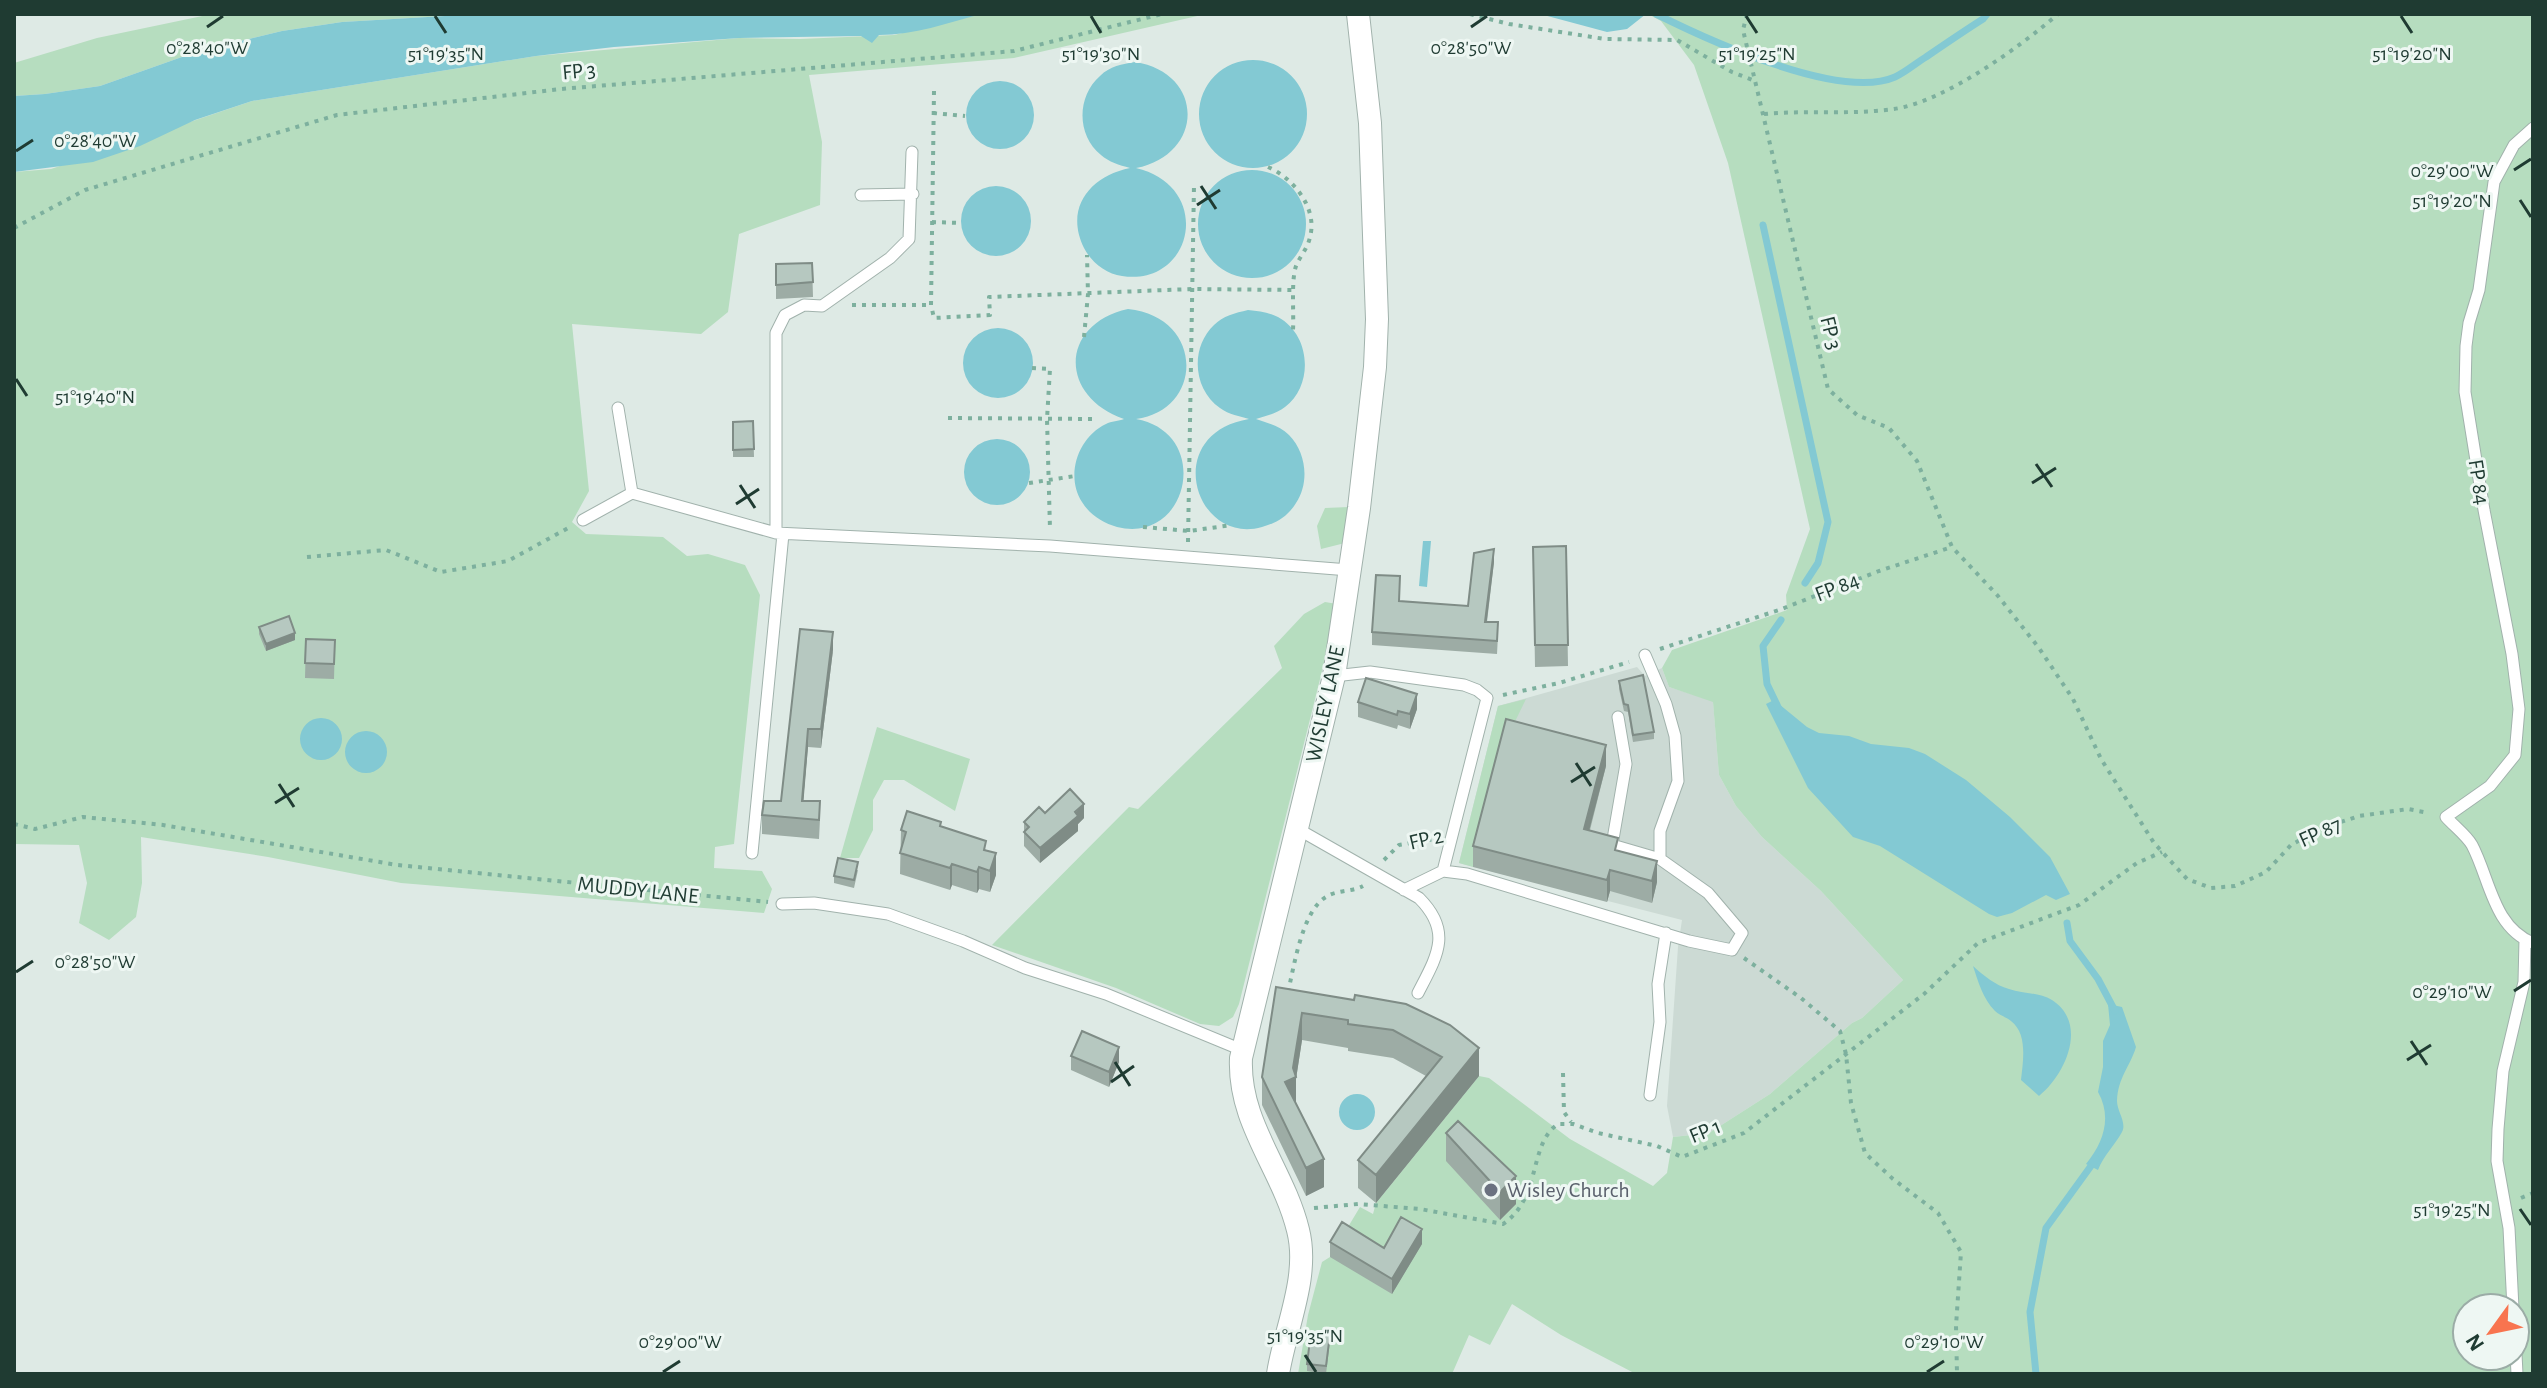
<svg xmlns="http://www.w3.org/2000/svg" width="2547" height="1388" font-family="'Alegreya Sans',sans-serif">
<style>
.built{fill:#ccdad4}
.green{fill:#b6ddbf;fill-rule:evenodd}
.water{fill:#83c9d3}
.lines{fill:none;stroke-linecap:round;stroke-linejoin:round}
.stream{stroke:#83c9d3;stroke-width:7}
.lane-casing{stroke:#a1b2ac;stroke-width:13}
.street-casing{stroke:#a1b2ac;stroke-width:24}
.path{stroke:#7db09e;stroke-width:4;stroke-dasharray:4 6;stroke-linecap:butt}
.lane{stroke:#fff;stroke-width:11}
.street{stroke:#fff;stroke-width:22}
.wall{fill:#9daca5}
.shaded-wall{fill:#7f8c86}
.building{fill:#b6c8c0;stroke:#7f8c86;stroke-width:2}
.ticks{fill:none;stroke:#1f3b32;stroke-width:3}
.worship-dot{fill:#6b7280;stroke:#eef7f3;stroke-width:3}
.labels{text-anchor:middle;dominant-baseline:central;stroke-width:6;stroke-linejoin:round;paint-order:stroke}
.street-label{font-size:22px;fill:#1f3b32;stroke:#eef7f3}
.worship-label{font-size:22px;fill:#5b616d;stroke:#eef7f3;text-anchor:start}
.ticks-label{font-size:20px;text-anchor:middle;fill:#1f3b32;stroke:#eef7f3;stroke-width:6;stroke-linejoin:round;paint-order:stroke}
</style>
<rect width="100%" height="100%" fill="#deeae5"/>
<path class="built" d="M1637,667L1645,676L1662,668L1669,687L1713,701L1719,775L1736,806L1762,837L1821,891L1903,980L1862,1018L1852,1023L1770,1094L1709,1133L1673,1137L1667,1106L1678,947L1682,920L1459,863L1498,706Z"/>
<path class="green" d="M212,14H479L342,22L282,31L196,52L100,86L45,94L14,96V63L97,38Z
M981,14H1206L1014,58L809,75L822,142L820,205L739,234L728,312L701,334L572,324L589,491L572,522L586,534L663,537L687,556L708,554L745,565L760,595L734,844L715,847L714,868L762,871L772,889L764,913L401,883L268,857L141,837L142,883L136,917L109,940L79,923L87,883L79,845L14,844V172L51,169L252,101L536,56L739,38L800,39L894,35Z
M1648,14H2533V1374H1636L1561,1335L1512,1304L1490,1345L1469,1335L1452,1374H1298L1308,1315L1322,1262L1330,1257L1360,1207L1373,1214L1376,1203L1479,1076L1489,1078L1570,1139L1653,1186L1667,1173L1673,1137L1709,1133L1770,1094L1852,1023L1862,1018L1903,980L1821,891L1762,837L1736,806L1719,775L1713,702L1669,687L1662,668L1672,650L1787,610L1786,595L1810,529L1728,163L1694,65L1661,21ZM2467,1308H2515V1356H2467Z
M1349,507L1345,543L1321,549L1317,526L1325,508Z
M1325,602L1337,604L1334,623L1239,1004L1233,1017L1219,1026L1200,1024L1116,988L992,945L1129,807L1138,809L1282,668L1274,646L1304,614Z
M1526,699L1506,740L1473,867L1459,863L1498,706Z
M877,727L970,759L955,811L904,780H884L873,800V830L859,858H840Z"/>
<path class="water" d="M479,14H981C948,23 914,35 879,35L872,43L861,36L739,38L614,47L536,56L252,101L195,120L140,146L93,162L14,172V96L45,94L100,86L196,52L282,31L342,22Z
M1540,14H1646L1627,29L1607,32Z
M1199 114a54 54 0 1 1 108 0a54 54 0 1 1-108 0Z
M1135,62C1205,73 1205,154 1136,168C1215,187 1193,287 1122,276C1106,274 1091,262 1084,248C1064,207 1091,176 1130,168C1119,165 1109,162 1101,155C1076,135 1077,96 1100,76C1110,66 1122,64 1135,62Z
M966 115a34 34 0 1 1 68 0a34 34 0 1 1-68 0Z
M1198 224a54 54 0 1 1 108 0a54 54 0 1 1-108 0Z
M961 221a35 35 0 1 1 70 0a35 35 0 1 1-70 0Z
M1128,309C1205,317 1204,410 1136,419C1213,433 1189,545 1117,527C1103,523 1090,515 1082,502C1065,476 1078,437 1106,424C1111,421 1119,421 1124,419C1058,396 1060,324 1128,309Z
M1248,310C1259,311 1268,312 1278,317C1311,335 1314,385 1285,407C1276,414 1266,416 1256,419C1268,423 1280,426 1289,435C1306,452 1310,482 1296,503C1288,516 1277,523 1262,527C1195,546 1160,434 1249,419C1240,416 1229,415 1220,408C1193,389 1190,348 1214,325C1223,316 1235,313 1248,310Z
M963 363a35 35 0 1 1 70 0a35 35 0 1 1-70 0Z
M964 472a33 33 0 1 1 66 0a33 33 0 1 1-66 0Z
M1423,541H1431L1427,587L1419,586Z
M1774,700L1807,727L1819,733L1849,736L1871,744L1909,748L1925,754L1966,780L2010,817L2050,857L2070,894L2056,900L2046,895L2012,913L1997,917L1989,914L1880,846L1853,837L1808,788L1766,704Z
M300 739a21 21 0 1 1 42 0a21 21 0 1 1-42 0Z
M345 752a21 21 0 1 1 42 0a21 21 0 1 1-42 0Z
M1973,966C1984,976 1995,985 2009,989C2023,994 2039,992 2052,1000C2089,1024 2065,1075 2039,1096L2021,1080C2023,1061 2028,1034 2011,1021C2006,1017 1999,1015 1995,1011C1983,999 1978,981 1973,966Z
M2108,1004L2122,1007L2136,1047C2130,1067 2118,1077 2117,1101C2117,1111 2127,1123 2122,1132C2115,1145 2104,1155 2098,1170L2086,1164C2104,1142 2112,1117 2098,1092L2103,1067V1041L2110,1025Z
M1339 1112a18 18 0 1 1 36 0a18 18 0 1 1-36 0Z"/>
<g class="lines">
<path class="stream" d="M1656,14C1708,40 1840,101 1895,77C1906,72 1916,63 1926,57C1945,44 1964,31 1983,19L1987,14
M1763,225L1828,522L1818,563L1805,583
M1779,709L1767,684L1763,646L1781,620
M2067,923L2070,941L2098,979L2115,1011
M2036,1374L2030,1312L2046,1228L2096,1159"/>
<defs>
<path id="lane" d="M2533,128L2514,145L2494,182L2479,290L2469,323L2466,346L2465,392L2484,510L2512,654L2519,709L2515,755L2490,786L2446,817C2454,826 2466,835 2472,845C2490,879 2493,927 2533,943
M861,195L913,194
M618,408L632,493L776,533L1050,546L1349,570
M583,520L632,493
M776,533V333L785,315L804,305L822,306L890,258L909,239L912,152
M1334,676L1370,672L1464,685L1477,690L1487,698L1443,871
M1618,717L1626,764L1612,845L1660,859
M1296,828L1419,898C1453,932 1437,956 1418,993
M752,853L783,534
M1404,890L1443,871L1467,874L1689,941L1732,950L1742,933L1708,893L1660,859V831L1678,781L1675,736L1666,704L1645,655
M782,904L814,903L888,914L963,941L1025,968L1106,994L1242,1050
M1650,1095L1660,1022L1658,984L1666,933
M2513,1308L2509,1228L2497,1161L2498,1129L2503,1071L2524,982L2525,940
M2515,1334L2517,1374"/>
<path id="street" d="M1278,1374C1285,1328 1310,1277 1298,1230C1283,1169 1238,1123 1241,1058L1334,676L1359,508L1375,367L1377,319L1370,123L1358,14"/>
</defs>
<use href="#lane" class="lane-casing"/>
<use href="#street" class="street-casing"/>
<path class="path" d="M1470,14L1509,24L1605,39L1677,40L1732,72L1755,81
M1747,14L1743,30L1828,389L1857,415L1889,428L1917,461L1952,547L1998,596L2039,648L2073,699L2101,759L2154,843L2187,879L2211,888L2235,886L2266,872L2291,845L2320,829L2359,816L2408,809L2429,813
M934,91L931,305L934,318L990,315L989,297L1192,289L1295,290
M933,113L965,116
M1764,114C1807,110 1851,115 1894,109C1944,102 2020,47 2058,14
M1268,167C1293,178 1318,208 1310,237C1308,248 1300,256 1296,266C1291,280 1294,313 1293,330
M932,222L961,223
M14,228L85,190L337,115L561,89L1014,51L1162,14
M852,305H931
M1084,337L1088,294L1087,255
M1032,368L1050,369L1047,419L1050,529
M948,418L1094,419
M1029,483L1075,476
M1143,527L1189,531L1232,525
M1188,542L1194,185
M307,557L386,550L441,572L508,561L570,527
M1660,649L1779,610L1879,571L1952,547
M1503,695L1559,683L1629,662
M14,824L35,829L83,817L163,825L397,865L768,902
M1384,860L1399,845L1435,839
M1744,958L1801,998L1840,1031L1846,1054L1851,1103L1865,1153L1893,1179L1938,1213L1961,1252L1956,1326L1957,1374
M1288,992C1294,967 1302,911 1326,897C1336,890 1352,892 1363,886
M1563,1073L1564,1112L1571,1122
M2521,1198L2533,1193
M1314,1208L1358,1204L1420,1209L1503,1224C1542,1198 1528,1144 1558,1124H1573L1598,1133L1657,1146L1682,1157L1744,1133L1924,994L1978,943L2079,905L2137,863L2162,852
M2470,1218L2490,1210"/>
<use href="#lane" class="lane"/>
<use href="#street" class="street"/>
</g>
<path class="wall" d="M812,263L813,297L776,299V264Z
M753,421L754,457H733V422Z
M1566,546L1568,666L1535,667L1533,547Z
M1494,562L1487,622L1498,635L1497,654L1372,645V632L1399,601L1468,606Z
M259,627L295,640L266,651L259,634Z
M306,639L335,640L334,679L305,678Z
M833,650L821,748L808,747L803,801L820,819L819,839L762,834V815L781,801Z
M1619,681L1654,732V739L1633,742L1628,712L1624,711L1619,689Z
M1358,702L1417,709L1410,729L1398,725L1397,729L1358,717Z
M1606,766L1590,830L1657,882L1652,903L1610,891L1607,902L1473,867V846Z
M1045,813L1084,818L1078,824V831L1040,863L1024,846V822Z
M941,827L986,850L996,875L990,892L979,889L977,893L952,885L950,890L900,874L901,830Z
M858,870L854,888L834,883V876Z
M1276,987L1354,1000L1479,1076L1376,1203L1358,1188V1160L1426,1076L1393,1058L1348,1051V1048L1302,1040L1296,1079V1103L1324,1187L1306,1196L1262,1105V1077Z
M1071,1056L1119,1062L1109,1087L1071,1070Z
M1446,1133L1516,1204L1500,1220L1446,1161Z
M1330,1242L1384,1248L1422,1244L1392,1294L1330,1257Z
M1330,1341L1326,1374L1307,1371V1364Z"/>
<path class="shaded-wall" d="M1494,549V562L1485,635V622Z
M833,632V650L821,748V729Z
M295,633V640L266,651V644Z
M1417,694V709L1410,729V714Z
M808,729V747L802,819V801Z
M1606,745V766L1584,850V829Z
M1084,804V818L1078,824V831L1040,863V848Z
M996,853V875L990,892V871Z
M1657,861V882L1652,903V881Z
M952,864V885L950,890V868Z
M979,867V889L977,893V872Z
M1610,870V891L1607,902V880Z
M1302,1013V1040L1296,1079V1105L1285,1082L1293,1068Z
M1119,1047V1062L1109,1087V1072Z
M1479,1048V1076L1376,1203V1175Z
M1324,1159V1187L1306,1196V1168Z
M1516,1176V1204L1500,1220V1192Z
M1422,1229V1244L1392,1294V1279Z"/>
<path class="building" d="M812,263L813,282L776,285V264Z
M753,421L754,449L733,450V422Z
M1566,546L1568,645H1535L1533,547Z
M1494,549L1485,622H1498L1497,641L1372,632L1376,575L1400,576L1399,601L1468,606L1474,553Z
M289,616L295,633L266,644L259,627Z
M800,629L833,632L821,729H808L802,801H820L819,820L762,815L764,801H781Z
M306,639L335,640L334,664L305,663Z
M1643,675L1654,732L1633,735L1628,705L1624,704L1619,681Z
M1366,678L1417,694L1410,714L1398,711L1397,715L1358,702Z
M1506,719L1606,745L1584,829L1618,838L1615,850L1657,861L1652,881L1610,870L1607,880L1473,846Z
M1070,789L1084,804L1075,812L1078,816L1040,848L1024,832L1029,827L1024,822L1039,807L1045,813Z
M907,811L941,822L940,826L986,841L984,850L996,853L990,871L979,867L977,872L952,864L950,868L900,853L906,832L901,830Z
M838,858L858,862L854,880L834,876Z
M1276,987L1354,1000L1355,995L1406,1004L1450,1025L1479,1048L1376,1175L1358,1160L1442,1057L1393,1030L1348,1024V1020L1302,1013L1293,1068L1296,1077L1285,1082L1324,1159L1306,1168L1262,1077Z
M1082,1031L1119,1047L1109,1072L1071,1056Z
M1458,1121L1516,1176L1500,1192L1446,1133Z
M1401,1217L1422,1229L1392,1279L1330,1242L1342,1222L1384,1248Z
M1311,1332L1330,1334L1326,1366L1307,1364Z"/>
<path class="ticks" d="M435,16L446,33M1091,16L1101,33M1746,16L1757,33M2401,16L2412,33M207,27L223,16M1471,27L1487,16M16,151L33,140M2514,170L2531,159M1201,186L1216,209M2520,200L2531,217M1197,205L1220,190M16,379L27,396M2036,464L2052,487M2032,483L2056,468M740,485L755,508M736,504L759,489M1576,763L1591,786M1571,782L1595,767M279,784L294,807M275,803L299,788M16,972L33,961M2514,991L2531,980M2411,1041L2427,1065M2407,1060L2431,1045M1115,1062L1130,1086M1111,1082L1134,1066M2520,1209L2531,1225M1305,1355L1316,1372M663,1372L680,1361M1927,1372L1944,1361"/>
<circle class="worship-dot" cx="1491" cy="1190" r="8"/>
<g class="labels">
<g class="street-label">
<text transform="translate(579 71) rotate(-5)">FP 3</text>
<text transform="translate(1831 333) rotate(76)">FP 3</text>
<text transform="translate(2479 482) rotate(81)">FP 84</text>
<text transform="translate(1837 587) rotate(-21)">FP 84</text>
<text transform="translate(1325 704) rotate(-78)">WISLEY LANE</text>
<text transform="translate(2320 832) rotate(-24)">FP 87</text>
<text transform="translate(1426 839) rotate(-13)">FP 2</text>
<text transform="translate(638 890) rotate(6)">MUDDY LANE</text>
<text transform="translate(1705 1131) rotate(-22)">FP 1</text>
</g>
<g class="worship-label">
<text x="1507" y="1190">Wisley Church</text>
</g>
</g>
<g class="ticks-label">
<text x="207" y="54">0°28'40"W</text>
<text x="1471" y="54">0°28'50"W</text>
<text x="2412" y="60">51°19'20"N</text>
<text x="446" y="60">51°19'35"N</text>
<text x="1101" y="60">51°19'30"N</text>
<text x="1757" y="60">51°19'25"N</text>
<text x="95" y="147">0°28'40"W</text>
<text x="2452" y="177">0°29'00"W</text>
<text x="2452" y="207">51°19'20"N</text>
<text x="95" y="403">51°19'40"N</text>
<text x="95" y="968">0°28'50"W</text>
<text x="2452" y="998">0°29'10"W</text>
<text x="2452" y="1216">51°19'25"N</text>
<text x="1305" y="1342">51°19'35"N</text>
<text x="680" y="1348">0°29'00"W</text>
<text x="1944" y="1348">0°29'10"W</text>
</g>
<rect width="2547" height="1388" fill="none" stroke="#1f3b32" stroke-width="32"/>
<g transform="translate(2491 1332) rotate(237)"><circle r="38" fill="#eef7f3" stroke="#9baca6" stroke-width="2"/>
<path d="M0-6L14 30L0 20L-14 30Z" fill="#f8744f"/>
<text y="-12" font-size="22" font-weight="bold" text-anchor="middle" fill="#1f3b32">N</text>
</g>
</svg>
